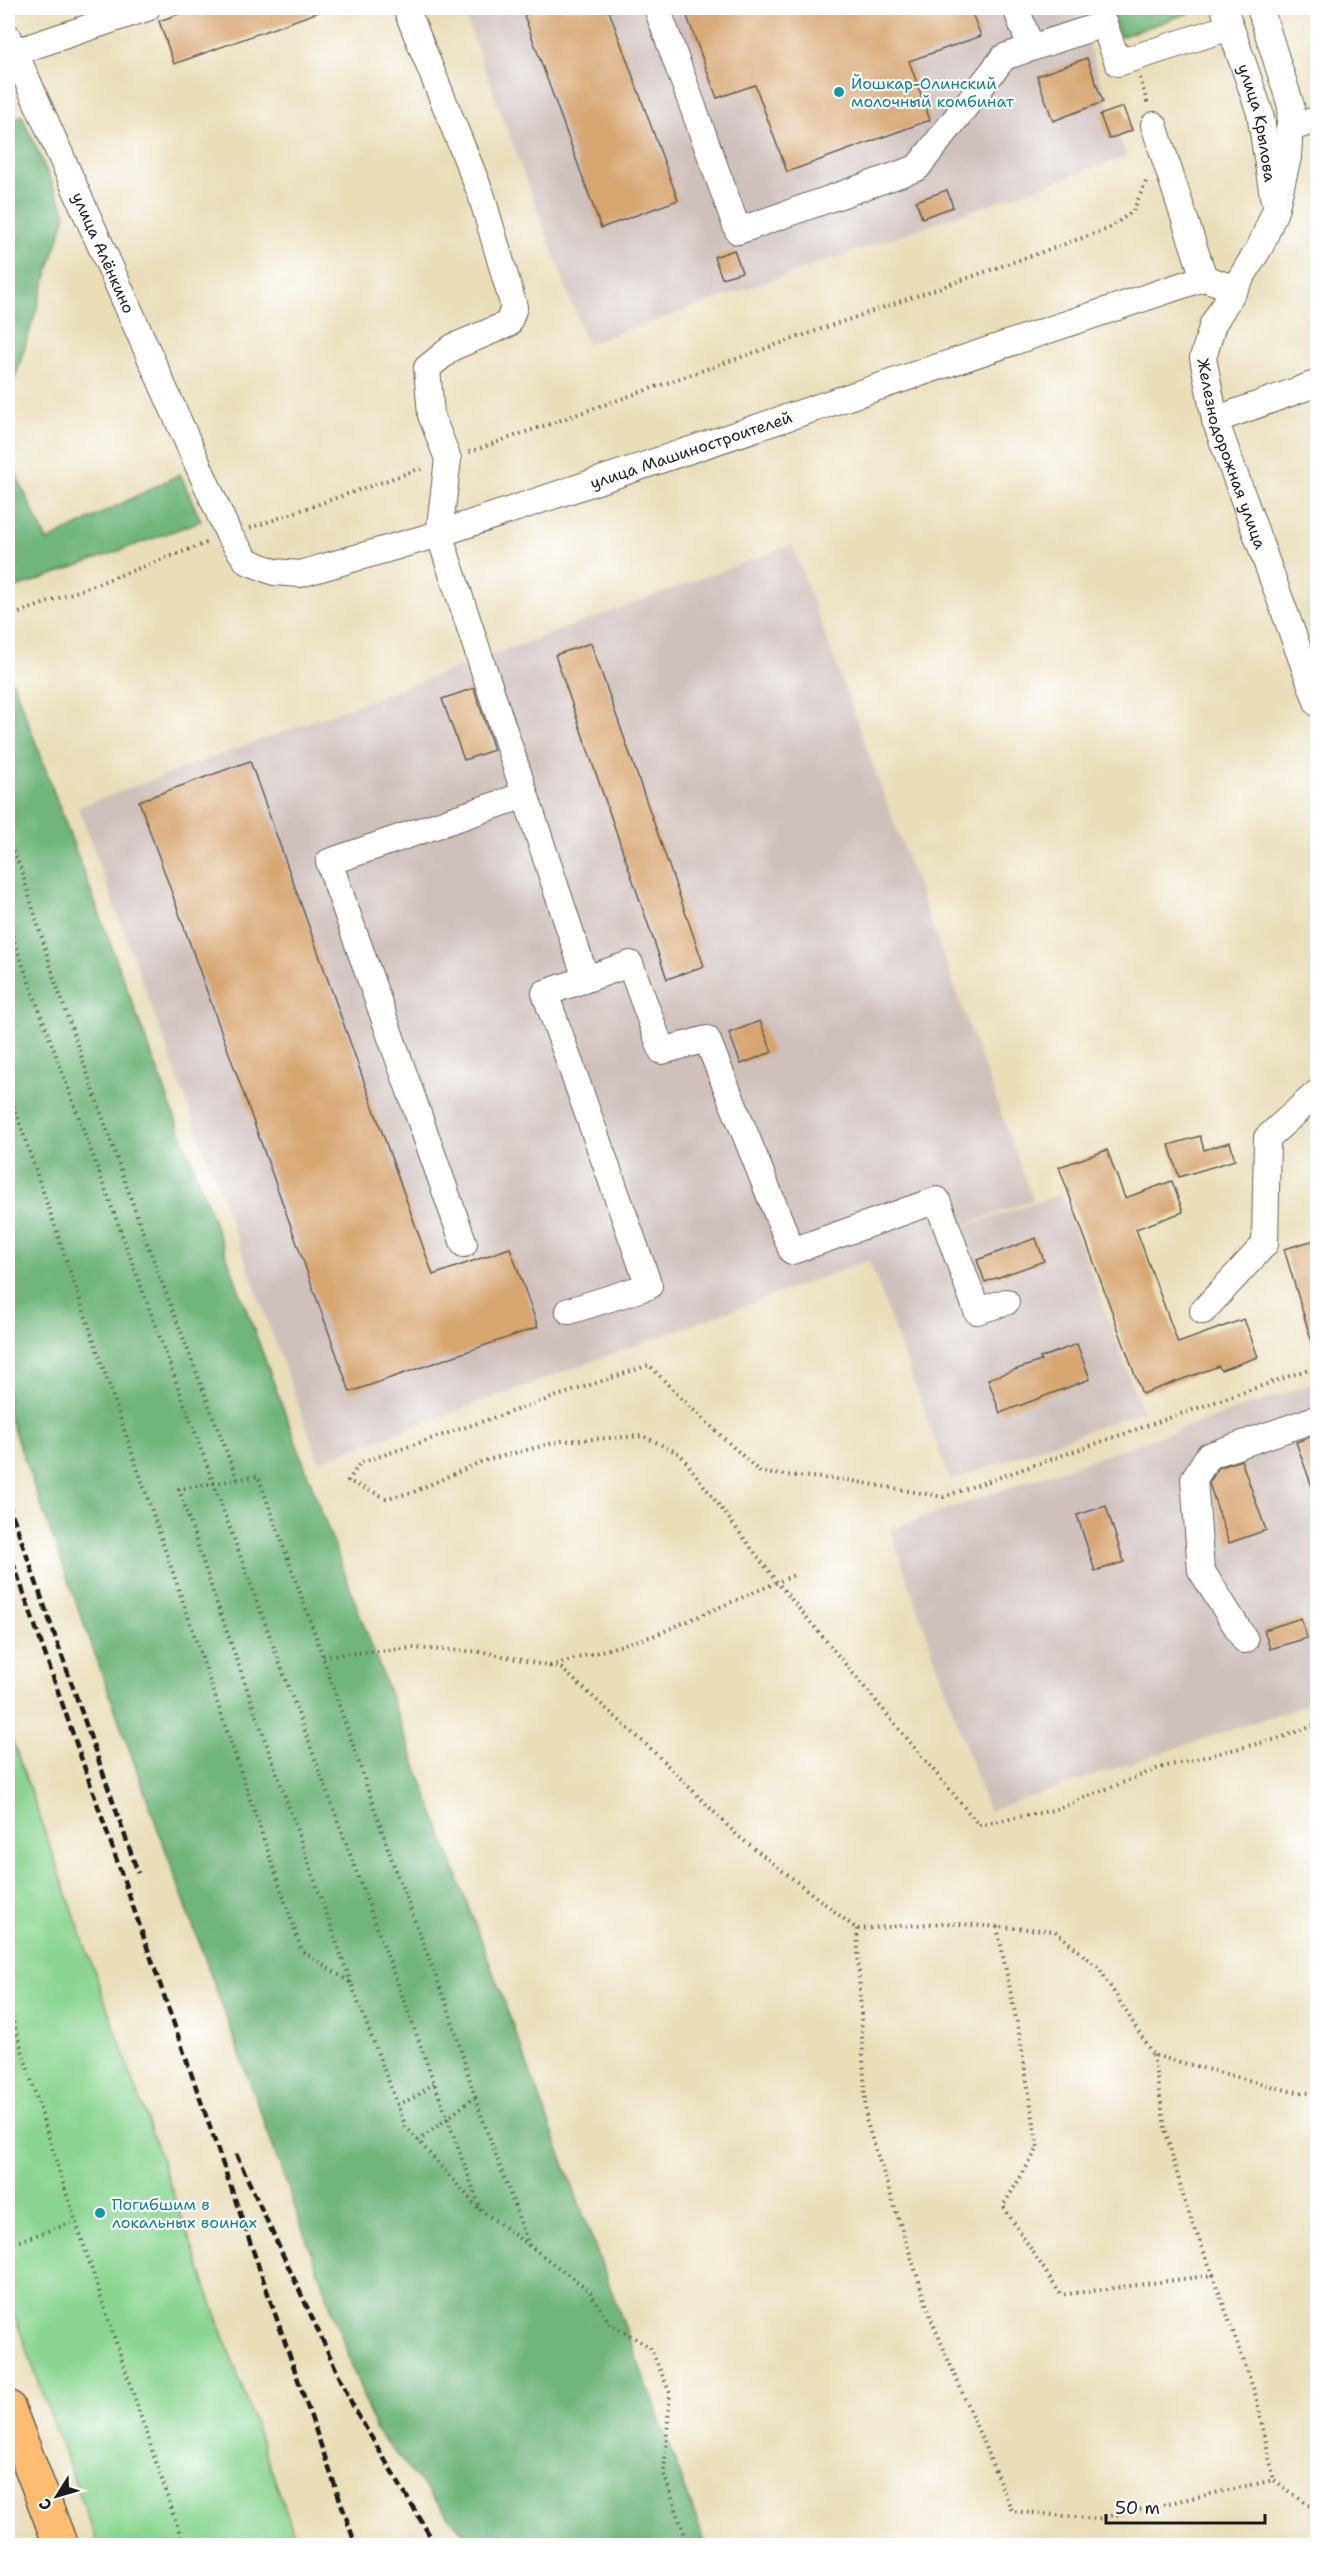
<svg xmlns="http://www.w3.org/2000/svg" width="1325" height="2553" font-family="'Shantell Sans',sans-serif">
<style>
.industrial{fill:#cfc0bb}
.green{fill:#8ad592;stroke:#537857;stroke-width:1.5}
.forest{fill:#6fb67c;stroke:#46694c;stroke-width:1.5}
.building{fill:#d7a671}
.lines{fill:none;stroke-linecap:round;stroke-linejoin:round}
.minor-casing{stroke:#646053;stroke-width:28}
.major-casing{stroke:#646053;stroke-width:36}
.path{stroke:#646053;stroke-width:4;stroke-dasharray:1.5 4.5;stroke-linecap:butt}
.minor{stroke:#fff;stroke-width:26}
.major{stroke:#febc70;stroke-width:33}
.rail{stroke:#1c1c1c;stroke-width:4.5;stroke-dasharray:9 4.5;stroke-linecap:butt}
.culture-dot{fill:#0f9aa8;stroke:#fff;stroke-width:2}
.labels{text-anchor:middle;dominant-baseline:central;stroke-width:4.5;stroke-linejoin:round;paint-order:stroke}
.culture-label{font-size:16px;fill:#0d838f;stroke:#fff;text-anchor:start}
.street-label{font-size:16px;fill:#1c1c1c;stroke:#fff}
</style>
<rect width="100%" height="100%" fill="#fff"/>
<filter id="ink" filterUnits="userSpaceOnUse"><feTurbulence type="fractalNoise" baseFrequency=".0167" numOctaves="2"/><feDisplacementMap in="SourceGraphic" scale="12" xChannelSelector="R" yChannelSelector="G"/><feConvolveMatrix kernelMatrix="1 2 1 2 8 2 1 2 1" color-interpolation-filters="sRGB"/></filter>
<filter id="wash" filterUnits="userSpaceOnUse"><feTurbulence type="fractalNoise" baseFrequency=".008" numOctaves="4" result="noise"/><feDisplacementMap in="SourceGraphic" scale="24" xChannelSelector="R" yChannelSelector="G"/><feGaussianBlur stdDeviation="1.35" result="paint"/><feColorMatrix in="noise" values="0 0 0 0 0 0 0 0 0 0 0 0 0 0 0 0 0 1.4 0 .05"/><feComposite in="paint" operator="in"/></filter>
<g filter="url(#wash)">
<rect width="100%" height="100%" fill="#eadeb9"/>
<path class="industrial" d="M462,8H1076L1126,157L587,344Z
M792,545L1033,1200L905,1247L1062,1194L1142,1411L950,1481L869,1260L319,1461L78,807Z
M1317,1382V1701L988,1811L890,1529Z"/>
<path class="green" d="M8,1728L298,2545H98L8,2298Z"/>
<path class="forest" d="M1109,8H1203L1120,37Z
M22,116L66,214L8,401V120Z
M8,457L47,541L180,474L201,521L8,591Z
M13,682L706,2545H473L375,2429L8,1414V684Z"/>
<g id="blocks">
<path class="building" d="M196,8H323L324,10L174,64L159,21Z
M546,8H608L678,200L601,228L524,15Z
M684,8H970L981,36L909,61L930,120L787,172L755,85L717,98Z
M1087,58L1103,102L1053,121L1037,76Z
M1123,107L1132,130L1109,139L1100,115Z
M947,190L953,207L922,218L916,201Z
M734,250L742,272L722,278L714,257Z
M591,643L704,966L667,979L555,655Z
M474,688L494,750L464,760L442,699Z
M250,761L433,1275L510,1248L538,1327L350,1392L139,801Z
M760,1021L772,1052L741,1064L729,1033Z
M1200,1136L1204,1150L1230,1142L1235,1160L1179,1177L1169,1145Z
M1107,1150L1125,1198L1172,1181L1183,1212L1136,1229L1178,1343L1244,1319L1258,1357L1221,1370L1219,1366L1142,1394L1059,1167Z
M1036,1238L1044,1261L985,1282L977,1260Z
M1315,1240L1317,1249V1345L1313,1346L1284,1249Z
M1077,1344L1090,1379L1000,1413L988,1379L1041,1361L1040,1358Z
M1317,1434V1495H1315L1296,1442Z
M1241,1460L1266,1530L1229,1543L1209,1483L1218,1468Z
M1106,1506L1124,1562L1095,1571L1077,1515Z
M1301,1618L1307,1638L1270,1649L1264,1630Z"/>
</g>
</g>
<g filter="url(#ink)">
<use href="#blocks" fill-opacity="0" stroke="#646053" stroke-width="1.5"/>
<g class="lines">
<defs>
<g id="minor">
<path d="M406,8L481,194L514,307L508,324L453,347L427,368L431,415L448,459L439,534L586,979"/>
<path d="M657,8L738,231L917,168L1004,57L1104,24L1118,63L1230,27"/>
<path d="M1016,8L1031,48"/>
<path id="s1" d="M1224,8L1260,113L1273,196"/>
<path id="s2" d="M1260,8L1291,106L1288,157L1275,211L1261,245L1213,324L1203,358L1215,420L1318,704"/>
<path id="s3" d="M8,37L229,535L247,561L274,572L300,574L439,534L1204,278L1233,288"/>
<path d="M15,52L147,8"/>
<path d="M1154,125L1204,278"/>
<path d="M1289,129L1318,119"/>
<path d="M1215,420L1318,383"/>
<path d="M464,1244L329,862L525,795"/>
<path d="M569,1311L649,1286L545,993L630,964L662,1051L707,1039L792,1251L937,1200L977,1311L1006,1302"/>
<path d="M1203,1311L1265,1244L1267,1138L1318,1092"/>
<path d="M1245,1640L1201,1570L1194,1479L1208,1456L1318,1418"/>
</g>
<path id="major" d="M8,2407L61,2546"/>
</defs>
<use href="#minor" class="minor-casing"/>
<use href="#major" class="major-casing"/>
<path class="path" d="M1140,78L1148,105
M469,452L1108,229L1133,211L1147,179
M250,528L425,467
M8,617L209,542
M8,840L21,869L55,981L142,1230L237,1479
M8,925L481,2210L589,2290L610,2324L650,2347L670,2393L664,2473L688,2546
M8,1089L302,1951L351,1983L406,2127L478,2208
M1318,1366L943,1497L847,1480L761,1473L684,1401L649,1365L360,1463L348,1481L386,1498L411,1493L483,1461L562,1441L643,1436L680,1454L777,1582L979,1825L1054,1810L1159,1768L1277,1739L1318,1724
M323,1656L411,1648L484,1652L562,1669L650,1748L738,1836L857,1929L945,1923L1055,1931L1099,1968L1153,2055L1290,2091L1318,2094
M550,1666L653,1636L794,1575
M997,1927L1019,2033L1038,2148L1003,2206L1061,2295L1213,2275L1256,2396L1274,2480
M857,1929L866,2120L932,2321L1012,2511L1097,2519L1274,2480L1318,2512
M351,1983L216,1601L179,1489L258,1476L315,1634L394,1866L449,2011L475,2097L418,2141
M8,2005L62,2180L184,2546
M1153,2055L1166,2133L1186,2206L1213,2275
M475,2098L529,2246
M397,2105L417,2096L434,2083
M8,2245L76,2221"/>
<use href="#minor" class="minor"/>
<use href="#major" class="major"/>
<path class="rail" d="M8,1502L138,1873
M8,1548L356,2546
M236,2154L354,2408L436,2546"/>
</g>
</g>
<g class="culture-dot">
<circle cx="839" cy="92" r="6"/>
<circle cx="100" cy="2213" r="6"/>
</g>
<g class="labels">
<g class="culture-label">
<text x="851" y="83">Йошкар-Олинский<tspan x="851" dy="18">молочный комбинат</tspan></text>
<text x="112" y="2204">Погибшим в<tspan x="112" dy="18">локальных воинах</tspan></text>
</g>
<g class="street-label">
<text stroke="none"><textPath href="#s1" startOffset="120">улица Крылова</textPath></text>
<text stroke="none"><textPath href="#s3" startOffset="236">улица Алёнкино</textPath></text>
<text stroke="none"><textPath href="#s3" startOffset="1042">улица Машиностроителей</textPath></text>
<text stroke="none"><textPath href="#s2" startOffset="474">Железнодорожная улица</textPath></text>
</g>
</g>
<rect width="1325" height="2553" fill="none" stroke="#fff" stroke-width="30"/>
<g transform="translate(57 2496) rotate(233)" stroke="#ffffff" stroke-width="4.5" paint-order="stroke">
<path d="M0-4.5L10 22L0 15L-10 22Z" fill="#1c1c1c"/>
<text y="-9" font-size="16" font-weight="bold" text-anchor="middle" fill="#1c1c1c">С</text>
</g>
<path d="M1106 2514v9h159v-9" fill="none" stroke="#1c1c1c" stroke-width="3"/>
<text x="1115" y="2514" font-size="18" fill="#1c1c1c" stroke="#ffffff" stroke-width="4.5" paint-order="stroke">50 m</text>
</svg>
